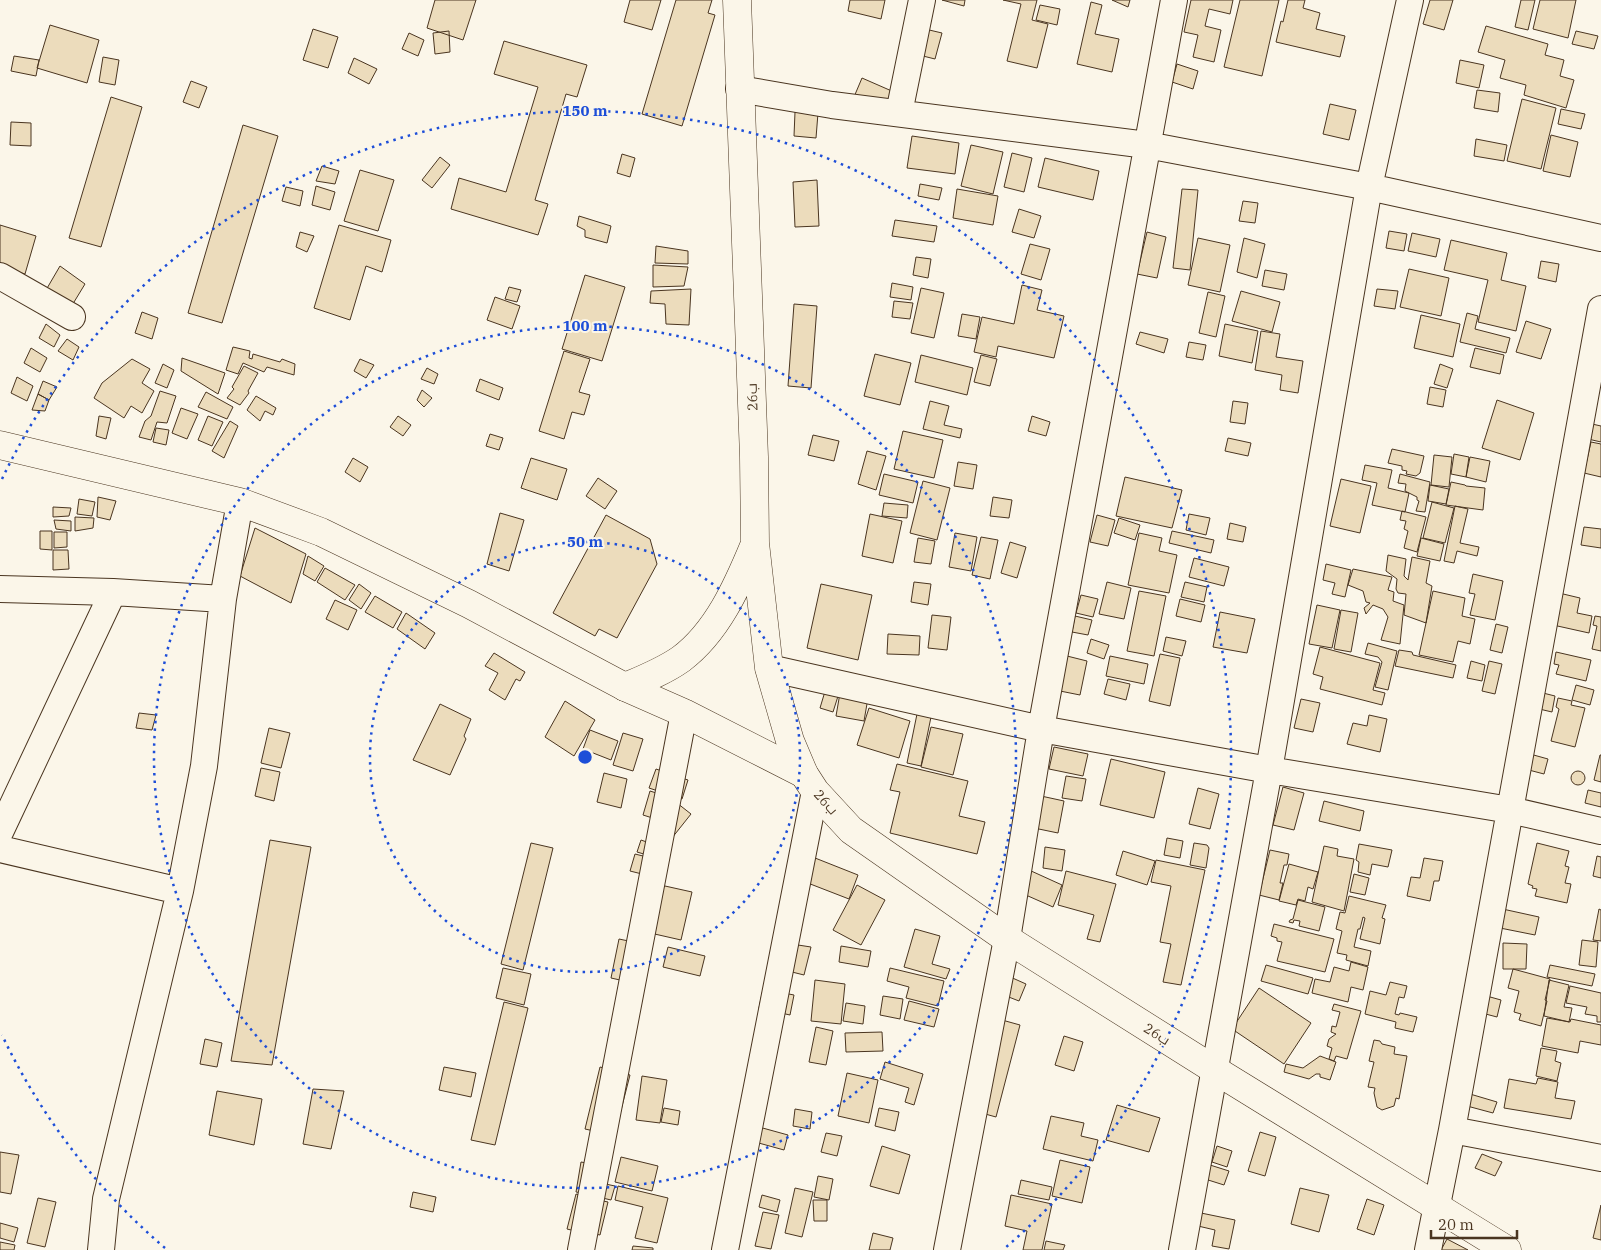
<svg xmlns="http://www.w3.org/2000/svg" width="1601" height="1250" font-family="'IBM Plex Serif',Cairo,serif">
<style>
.building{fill:#ecdcbc;stroke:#4a3520}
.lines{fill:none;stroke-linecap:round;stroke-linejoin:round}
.street-casing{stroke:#4a3520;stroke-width:28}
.secondary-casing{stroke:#4a3520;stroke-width:29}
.highway-casing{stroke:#4a3520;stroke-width:29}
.street{stroke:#fbf6e9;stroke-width:26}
.secondary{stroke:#fbf6e9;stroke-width:28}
.highway{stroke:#fbf6e9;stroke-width:28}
.ring{fill:none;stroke:#1d4ed8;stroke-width:2.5;stroke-dasharray:2.5 5}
.labels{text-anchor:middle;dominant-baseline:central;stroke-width:4;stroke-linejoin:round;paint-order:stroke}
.street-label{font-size:14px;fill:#4a3520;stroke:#fbf6e9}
.centre{fill:#1d4ed8;stroke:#fbf6e9;stroke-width:2.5}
.ring-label{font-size:15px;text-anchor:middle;font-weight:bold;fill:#1d4ed8;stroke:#fbf6e9;stroke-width:4;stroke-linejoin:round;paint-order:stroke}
</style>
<rect width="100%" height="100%" fill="#fbf6e9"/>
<path class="building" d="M435,0H476L463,40L427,28Z
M630,0H661L652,30L624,22Z
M676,0H712L708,13L715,15L682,126L642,114Z
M850,0H885L881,19L848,11Z
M942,0H965L964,6Z
M1003,0H1037L1032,20L1048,24L1037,68L1007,61L1021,4Z
M1112,0H1130L1128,7Z
M1191,0H1233L1230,14L1209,9L1205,26L1221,30L1214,62L1193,57L1198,35L1184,32Z
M1240,0H1279L1262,76L1224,67Z
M1288,0H1305L1303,8L1320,13L1316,29L1345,36L1340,57L1276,42L1281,21L1283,22Z
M1430,0H1453L1444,30L1423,24Z
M1521,0H1535L1528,30L1515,27Z
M1540,0H1576L1568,38L1533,29Z
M1091,2L1102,5L1095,34L1119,39L1112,72L1077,64Z
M1040,5L1060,9L1057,25L1036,20Z
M50,25L99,40L87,83L37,68Z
M1486,26L1548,44L1545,55L1564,60L1560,76L1574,80L1566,108L1524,95L1526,85L1500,78L1505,60L1478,52Z
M313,29L338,37L328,68L303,60Z
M925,29L942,33L935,59L919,55Z
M449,31L450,52L435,54L433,33Z
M1576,31L1598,36L1594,49L1572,44Z
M409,33L424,40L418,56L402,49Z
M504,41L587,65L577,97L566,94L535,200L548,204L538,235L451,209L459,178L506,192L538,87L494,74Z
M14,56L39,60L36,76L11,71Z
M103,57L119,60L115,85L99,82Z
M354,58L377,69L369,84L348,73Z
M1460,60L1484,65L1479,88L1456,83Z
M1177,64L1198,71L1193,89L1172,82Z
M862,78L894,92L883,118L851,104Z
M191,81L207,87L199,108L183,102Z
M1477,90L1500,93L1498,112L1474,108Z
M111,97L142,107L101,247L69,238Z
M1522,99L1556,108L1541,169L1507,161Z
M1330,104L1356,110L1349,140L1323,134Z
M1561,109L1585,114L1581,129L1558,124Z
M795,112L818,113L816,138L794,136Z
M11,122L31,123V146L10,145Z
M243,125L278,136L222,323L188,313Z
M1551,135L1578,142L1570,177L1543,171Z
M912,136L959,143L955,174L907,168Z
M1476,139L1507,145L1504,161L1474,156Z
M971,145L1003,152L993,194L961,186Z
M1012,153L1032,158L1024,192L1004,187Z
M622,154L635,158L630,177L617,173Z
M440,157L450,165L432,188L422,180Z
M1045,158L1099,171L1093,200L1038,187Z
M322,166L339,171L335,184L316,181Z
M360,170L394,180L378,231L344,221Z
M817,180L819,226L795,227L793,182Z
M920,184L942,188L939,200L918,196Z
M316,186L335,192L330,210L312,205Z
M286,187L303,191L300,206L282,201Z
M957,189L998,196L993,225L953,218Z
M1182,189L1198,190L1190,270L1173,268Z
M1243,201L1258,203L1255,223L1239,221Z
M1019,209L1041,216L1034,238L1012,232Z
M579,216L611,226L607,243L585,237V230L577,226Z
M895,220L937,226L934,242L892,236Z
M0,225L36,236L25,274L0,267Z
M339,225L391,240L382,272L366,266L350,320L314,308Z
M1389,231L1407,234L1404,251L1386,248Z
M300,232L314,236L307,252L296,247Z
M1147,232L1166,237L1157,278L1137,274Z
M1412,233L1440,239L1436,257L1408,251Z
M1198,238L1230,245L1220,292L1188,285Z
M1244,238L1265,244L1257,278L1237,272Z
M1451,240L1507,253L1501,280L1526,286L1516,331L1478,322L1488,280L1444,270Z
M1030,244L1050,249L1041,280L1021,274Z
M656,246L688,251V264L655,263Z
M916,257L931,259L928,278L913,275Z
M1541,261L1559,264L1556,282L1538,278Z
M653,265L688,267L684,286L653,287Z
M60,266L85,284L71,307L46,290Z
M1409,269L1449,278L1441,316L1400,307Z
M1265,270L1287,274L1284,290L1262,286Z
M585,275L625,287L602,361L562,349Z
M892,283L913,287L911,300L890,297Z
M1022,285L1042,290L1037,310L1064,316L1054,358L998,346L996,357L974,352L982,317L1014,324Z
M509,287L521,290L517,302L505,299Z
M921,288L944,293L934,338L911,333Z
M691,289L689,325L666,324L665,304L650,303L651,291Z
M1377,289L1398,291L1395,309L1374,306Z
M1241,291L1280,302L1272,332L1232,321Z
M1208,292L1225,296L1216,337L1199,333Z
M495,297L520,306L512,329L487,320Z
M894,301L913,303L910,319L892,317Z
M794,304L817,306L811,388L788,386Z
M142,312L158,318L152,339L135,333Z
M1467,313L1478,316L1475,329L1510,338L1506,353L1460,342Z
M962,314L980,317L976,339L958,336Z
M1421,315L1460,324L1453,357L1414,348Z
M1526,321L1551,329L1541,359L1516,352Z
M46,324L60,335L54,347L39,338Z
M1225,324L1258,331L1252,363L1219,356Z
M1261,331L1280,334L1276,357L1303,361L1298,393L1280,390L1282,375L1255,370Z
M1140,332L1168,339L1164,353L1136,344Z
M67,339L79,347L73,360L58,351Z
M1189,342L1206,345L1203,360L1186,357Z
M233,347L250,351L249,358L252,359L253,354L280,362L282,359L295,364L294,375L267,367L264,372L243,363L238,374L226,370Z
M31,348L47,358L40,372L24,363Z
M1475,348L1504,355L1500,374L1470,367Z
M564,351L590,359L579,392L590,395L584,415L572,412L564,439L539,431Z
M875,354L911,363L900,405L864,396Z
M921,355L973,368L967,395L915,382Z
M981,355L997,359L990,386L974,382Z
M182,358L225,373L218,394L181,371Z
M132,359L150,369L142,383L154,391L142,413L131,406L124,418L94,398L102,383Z
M360,359L374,365L366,378L354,371Z
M163,364L174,370L167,388L155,383Z
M1440,364L1453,369L1447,388L1434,384Z
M244,366L258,373L248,391L249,393L240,405L227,398L234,389L232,387Z
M427,368L438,374L434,384L421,379Z
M17,377L33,386L27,401L11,393Z
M480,379L503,388L499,400L476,391Z
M43,381L57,387L49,400L38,394Z
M1430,387L1446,390L1443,407L1427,404Z
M422,390L432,398L424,407L417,400Z
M160,391L176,396L167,423L157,422L151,440L139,437L145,421L151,416Z
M206,392L233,407L227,419L198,407Z
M38,394L49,400L45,411L32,410Z
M256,396L276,408L273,415L265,411L260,421L247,410Z
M1497,400L1534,413L1520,460L1482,448Z
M930,401L949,406L944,425L962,429L960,438L923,429Z
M1233,401L1248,403L1245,424L1230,422Z
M181,408L198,414L187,439L172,433Z
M99,416L111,418L106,439L96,436Z
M208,416L223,422L212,446L198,440Z
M398,416L411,425L403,436L390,427Z
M1032,416L1050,422L1046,436L1028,431Z
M230,421L238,426L224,458L212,451Z
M1592,424L1601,426V442L1588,439Z
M156,428L169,430L166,445L153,442Z
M903,431L943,440L934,478L894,469Z
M490,434L503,438L499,450L486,446Z
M813,435L839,441L834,461L808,455Z
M1228,438L1251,443L1248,456L1225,451Z
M1591,442L1601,444V477L1584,473Z
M1392,449L1424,456L1420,473L1416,476L1406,474L1407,471L1402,470V466L1388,463Z
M867,451L886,456L876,490L858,484Z
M1454,454L1469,457L1466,477L1451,474Z
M1434,455L1452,457L1449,487L1431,485Z
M1470,457L1490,461L1486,482L1466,477Z
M353,458L368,467L360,482L345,472Z
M531,458L567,469L557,500L521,488Z
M958,462L977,465L973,489L954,486Z
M1365,465L1392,470L1388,488L1409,493L1405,512L1372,505L1377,483L1362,480Z
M884,474L918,482L913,503L879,495Z
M1400,474L1430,482L1425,512L1416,511L1419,501L1417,500V497L1405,491L1406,484L1398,483Z
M1125,477L1182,490L1172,528L1116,516Z
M598,478L617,491L605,509L586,496Z
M1341,479L1371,486L1360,533L1330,526Z
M923,481L950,488L937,540L910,533Z
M1451,482L1465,485L1466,486L1485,488L1483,510L1446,505Z
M1430,485L1449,489L1446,504L1428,501Z
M98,497L116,501L110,520L97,517Z
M993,497L1012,500L1009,518L990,516Z
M79,499L95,502L92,516L77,514Z
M1432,502L1454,508L1445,543L1423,538Z
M884,503L908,505L907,518L882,516Z
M1455,506L1468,509L1460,543L1479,547L1477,556L1457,551L1454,563L1444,561Z
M53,507L71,508L69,516L53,517Z
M1402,511L1426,517L1417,552L1404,548L1408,531L1404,529L1406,521L1400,520Z
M500,513L524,520L509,571L487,564Z
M870,514L902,521L893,563L862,556Z
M1189,514L1210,518L1206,535L1186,530Z
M606,515L650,539L657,564L617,638L599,629L595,636L553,613Z
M1097,515L1115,520L1108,546L1090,542Z
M75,517L94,518L93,528L75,531Z
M1119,518L1140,525L1135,540L1114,533Z
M54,520L71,521V531L56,529Z
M1230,523L1246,527L1243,542L1227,539Z
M1584,527L1601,529V548L1581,545Z
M255,528L306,554L291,603L240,576Z
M40,531H52V550L40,549Z
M1172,531L1214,540L1211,553L1169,543Z
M54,532H67V547L54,548Z
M955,533L977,537L971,571L949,567Z
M1139,533L1162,538L1159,551L1177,555L1169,593L1128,585Z
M981,537L998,540L990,579L972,575Z
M918,538L935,541L931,564L914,562Z
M1421,538L1444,544L1440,561L1417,556Z
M1010,542L1026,547L1017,578L1001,573Z
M53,550H68L69,569L53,570Z
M1388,555L1406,559L1404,576L1408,580L1412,557L1430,561L1426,583L1432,586L1426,623L1404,615L1406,594L1398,593L1396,589L1397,579L1386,571Z
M308,556L324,566L315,581L303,574Z
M1194,558L1229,567L1224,586L1189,577Z
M1326,564L1351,570L1345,597L1332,594L1335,583L1323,580Z
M325,568L355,585L345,600L317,582Z
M1353,569L1392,577L1388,590L1394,592L1393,601L1404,605L1400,644L1381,640L1388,617L1383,609L1373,605L1366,614L1364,608L1370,603L1366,602L1363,591L1348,585Z
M1473,574L1503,581L1495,620L1470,615L1475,594L1469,593Z
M914,582L931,584L928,605L911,602Z
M1107,582L1131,588L1124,619L1099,614Z
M1185,582L1207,587L1204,602L1181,597Z
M359,584L371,593L361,609L349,600Z
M821,584L872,595L858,660L807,648Z
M1139,591L1166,596L1154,656L1127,651Z
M1433,591L1465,598L1462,616L1475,619L1470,644L1458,641L1453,662L1419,655Z
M1559,593L1580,598L1577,613L1592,616L1589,633L1553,625Z
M1081,595L1098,599L1093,617L1076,613Z
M375,596L402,612L393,628L365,612Z
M1180,599L1205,605L1201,622L1176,616Z
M335,600L357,610L348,630L326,619Z
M1317,605L1340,610L1332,648L1309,644Z
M1341,610L1358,613L1351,652L1334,649Z
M1220,612L1255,619L1247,653L1213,647Z
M406,613L435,633L425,649L397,629Z
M932,615L951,617L947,650L928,648Z
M1075,616L1092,620L1088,635L1072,632Z
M1595,616L1601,617V651L1592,649L1597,626L1593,625Z
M1496,624L1508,627L1502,653L1490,650Z
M888,634L920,636L919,655L887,654Z
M1166,637L1186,641L1182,656L1163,651Z
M1091,639L1109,645L1104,659L1087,653Z
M1368,643L1397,651L1388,690L1375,687L1382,662L1378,657L1365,654Z
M1320,647L1380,663L1373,690L1385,693L1382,705L1320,689L1323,677L1313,674Z
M1399,650L1412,652L1413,655L1456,665L1453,678L1395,666Z
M1556,652L1591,660L1586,681L1556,674L1559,665L1554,664Z
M494,653L525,672L520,681L516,679L505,700L489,690L498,673L485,666Z
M1160,654L1180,658L1170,706L1149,701Z
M1067,656L1087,661L1080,695L1060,691Z
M1110,656L1148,664L1144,684L1106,676Z
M1471,661L1485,665L1482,681L1467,678Z
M1489,661L1502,664L1495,694L1482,691Z
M1108,679L1130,684L1126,700L1104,694Z
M1576,685L1594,690L1590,705L1572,700Z
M826,688L839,693L833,712L820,708Z
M1539,692L1555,696L1552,712L1535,708Z
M840,693L868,698L864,721L836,716Z
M1558,698L1572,701L1571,705L1585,708L1575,747L1551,741L1559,709L1556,707Z
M1301,699L1320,703L1313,732L1294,728Z
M565,701L595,720L574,756L545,737Z
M440,704L471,719L464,736L466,739L450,775L413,760Z
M869,708L910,721L899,758L857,745Z
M139,713L156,715L152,730L136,728Z
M917,714L931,717L921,766L907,763Z
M1369,715L1387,719L1380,752L1347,744L1353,723L1367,726Z
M931,727L963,734L953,775L921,767Z
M269,728L290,733L281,768L261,763Z
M590,730L618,741L611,760L583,749Z
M623,733L643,739L633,771L613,765Z
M1054,747L1088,754L1083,776L1049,769Z
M1530,754L1548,759L1544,774L1525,769Z
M1600,755H1601V782L1594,780Z
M1111,759L1165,772L1154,818L1100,805Z
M897,764L968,781L959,816L985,822L977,854L890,833L900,792L890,790Z
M261,768L280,772L274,801L255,796Z
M656,769L688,780L682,799L649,788Z
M1571 778a7 7 0 1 1 14 0a7 7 0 1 1-14 0Z
M604,773L627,779L621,808L597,802Z
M1066,776L1086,779L1082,801L1062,798Z
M1283,787L1304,793L1294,830L1273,825Z
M1198,788L1219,794L1210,829L1189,824Z
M1588,790L1601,793V807L1585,803Z
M650,791L669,797L662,821L643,815Z
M1041,796L1064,801L1058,833L1034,828Z
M1324,801L1364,811L1360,831L1319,821Z
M677,803L691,814L664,848Z
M1167,838L1183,841L1180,858L1164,855Z
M270,840L311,847L272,1065L231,1061Z
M641,840L658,846L654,857L637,852Z
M531,843L553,848L523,970L501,964Z
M1194,843L1207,845L1209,848L1206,868L1190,865Z
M1537,843L1569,851L1565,866L1569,867L1565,883L1571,884L1567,903L1535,896L1537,889L1532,888L1533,886L1528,884Z
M1359,844L1392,850L1388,867L1372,864L1370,875L1358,872L1359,862L1356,860Z
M1324,846L1338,849L1337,856L1354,859L1344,911L1312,902Z
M1045,847L1065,850L1062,871L1043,868Z
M1270,850L1289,854L1287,865H1284L1280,883H1283L1279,900L1259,895Z
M1123,851L1155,861L1147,885L1116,875Z
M635,854L651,858L646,875L630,871Z
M810,856L858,875L849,899L800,880Z
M1597,856L1601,857V878L1593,876Z
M1424,858L1443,861L1439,881H1434L1430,901L1407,896L1411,877L1420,878Z
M1156,860L1205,870L1181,985L1163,982L1171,944L1160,942L1171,886L1151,882Z
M1289,864L1318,872L1313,889L1308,887L1305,901L1298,899L1296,905L1279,901Z
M1029,870L1062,885L1053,907L1019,892Z
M1066,871L1116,884L1100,942L1087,939L1094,915L1058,905Z
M1354,874L1369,878L1365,895L1350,892Z
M647,882L692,892L681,940L637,930Z
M857,885L885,900L861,945L833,930Z
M1349,896L1386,905L1382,918L1385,919L1380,944L1360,939L1365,918L1363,917L1360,929H1358L1354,947L1371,951L1368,966L1346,960L1347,955L1337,953L1342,931L1336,929L1340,912L1345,913Z
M1298,900L1325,907L1319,931L1299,926L1300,921L1294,920L1293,923L1289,922L1290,920L1293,919Z
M1498,908L1539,917L1535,935L1495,927Z
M1599,909L1601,910V941L1593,940Z
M1274,924L1334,939L1325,972L1277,961L1282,942L1277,941V938L1271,936Z
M915,929L940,936L932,964L950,969L946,979L904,967Z
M619,939L638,943L629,982L611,978Z
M1582,940L1598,942L1596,967L1579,965Z
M1503,943L1527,944L1526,969H1503Z
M798,945L811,947L804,975L792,972Z
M841,946L871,951L868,967L839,962Z
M668,947L705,956L700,976L663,967Z
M1351,962L1368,967L1363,990L1351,987L1348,1002L1312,993L1315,979L1330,982L1334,967L1349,971Z
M1266,965L1313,978L1308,994L1261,981Z
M1550,965L1595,974L1592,986L1547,977Z
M503,968L531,974L524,1005L496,998Z
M890,968L944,981L938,1006L906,998L909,987L887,981Z
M1513,969L1550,979L1545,1000L1547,1001L1541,1026L1519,1020L1521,1014L1514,1012L1519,991L1508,988Z
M1008,976L1026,984L1019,1001L1001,994Z
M815,980L845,984L841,1024L811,1021Z
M1549,980L1569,985L1564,1007L1572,1008L1569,1022L1544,1016Z
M1390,982L1407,986L1404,998L1399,997L1395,1014L1399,1015L1400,1013L1417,1017L1413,1032L1395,1028L1396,1022L1365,1014L1370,991L1386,995Z
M1570,986L1601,993V1022H1597V1016L1585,1014L1587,1007L1566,1003Z
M1259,988L1311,1023L1284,1064L1232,1029Z
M763,989L794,995L790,1015L759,1008Z
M1483,995L1501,1000L1497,1017L1478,1012Z
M883,996L903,999L900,1019L880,1015Z
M909,1001L939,1009L934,1027L904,1020Z
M504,1002L528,1008L495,1145L471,1140Z
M846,1003L865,1006L863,1024L843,1021Z
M1334,1004L1361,1011L1347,1059L1336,1056L1334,1061L1329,1059L1332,1048L1327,1046L1329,1039L1336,1034L1331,1032L1332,1026L1336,1027L1340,1012L1332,1010Z
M1547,1018L1570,1022L1571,1019L1601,1025V1045L1580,1041L1578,1053L1542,1046Z
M1002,1020L1020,1025L996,1117L978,1112Z
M816,1027L833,1031L826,1065L809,1062Z
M882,1032L883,1051L846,1052L845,1033Z
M1064,1036L1083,1042L1074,1071L1055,1065Z
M205,1039L222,1043L217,1067L200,1064Z
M1374,1040L1380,1041L1382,1044L1395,1047L1394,1054L1407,1056L1399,1099L1396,1098L1394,1106L1382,1110L1377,1107L1374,1093L1375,1088L1368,1087L1374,1062L1369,1061Z
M1541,1048L1557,1051L1555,1061L1561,1063L1557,1081L1536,1076Z
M1320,1056L1336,1062L1330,1080L1320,1077V1074H1316L1309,1079L1284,1072L1286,1064L1303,1068Z
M885,1062L923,1074L914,1105L905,1102L909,1088L880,1079Z
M444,1067L476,1073L471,1097L439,1090Z
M600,1067L630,1075L620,1114L603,1133L585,1129Z
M847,1073L878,1080L869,1123L838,1116Z
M642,1076L667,1080L660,1123L636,1120Z
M1538,1078L1558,1082L1555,1098L1575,1101L1571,1119L1504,1108L1509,1079L1536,1084Z
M313,1089L344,1091L331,1149L303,1144Z
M217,1091L262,1099L254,1145L209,1135Z
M1470,1094L1497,1102L1493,1113L1467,1106Z
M1117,1105L1160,1118L1149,1152L1106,1140Z
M664,1108L680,1111L678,1125L661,1122Z
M879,1108L899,1112L895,1131L875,1126Z
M795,1109L812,1112L810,1129L793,1126Z
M1051,1116L1084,1123L1081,1136L1098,1140L1093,1161L1043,1149Z
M759,1127L788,1135L784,1150L755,1142Z
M1260,1132L1276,1137L1265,1176L1248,1171Z
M826,1133L842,1136L837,1156L821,1152Z
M882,1146L910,1155L899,1194L870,1186Z
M1217,1146L1232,1151L1227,1167L1212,1162Z
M0,1152L19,1155L11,1194L0,1192Z
M1482,1154L1502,1162L1495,1176L1475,1168Z
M621,1157L658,1166L652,1191L615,1182Z
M1060,1160L1090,1167L1082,1203L1052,1196Z
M581,1162L598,1165L593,1195L576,1192Z
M1210,1165L1229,1171L1224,1185L1205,1179Z
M818,1176L833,1179L829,1200L814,1197Z
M1021,1180L1052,1187L1049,1200L1018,1194Z
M596,1182L615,1186L611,1200L594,1196Z
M618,1186L668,1198L657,1243L635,1238L643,1207L615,1200Z
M795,1188L813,1192L802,1237L785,1233Z
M1300,1188L1329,1195L1319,1232L1291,1224Z
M413,1192L436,1197L433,1212L410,1207Z
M576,1194L592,1198L583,1233L567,1229Z
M762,1195L780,1200L777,1212L759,1207Z
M1011,1195L1052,1204L1042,1250H1023L1027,1231L1005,1226Z
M38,1198L56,1202L45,1247L27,1243Z
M594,1199L608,1202L600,1235L586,1232Z
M1367,1199L1384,1205L1374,1235L1357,1229Z
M813,1200H827V1221H814Z
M1601,1205V1240L1593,1238Z
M763,1212L779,1215L771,1249L755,1246Z
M1201,1213L1235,1220L1229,1249L1212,1246L1215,1230L1198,1226Z
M0,1223L18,1228L14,1242L0,1238Z
M873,1233L893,1238L890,1250H869Z
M1447,1239L1468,1250H1441Z
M1046,1241L1065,1245L1063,1250H1044Z
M0,1242L15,1245L14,1250H0Z
M633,1246L653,1248V1250H632Z"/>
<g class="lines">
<defs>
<path id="street" d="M739,89L832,105L1147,145L1369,187L1601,238
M899,113L922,0
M0,276L72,317
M0,589L113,592L223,599
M769,668L1041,729L1269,770L1510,810L1601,831
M0,832L113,592
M0,849L180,891
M1452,1130L1601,1158
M101,1250L106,1199L180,891L204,766L223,599L240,502
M581,1250L684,713
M725,1250L815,791
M947,1250L1007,939L1041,729L1174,0
M1182,1250L1269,770L1369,187L1410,0
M1428,1250L1452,1130L1601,309"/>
<path id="secondary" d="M0,445L240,502L321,532L469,604L625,687L684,713L804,774"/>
<path id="highway" d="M737,0L754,457L755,543L769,668L790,741L804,774L815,791L851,830L1007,939L1215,1070L1507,1250
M625,687C644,679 664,671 681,659C717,632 737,587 754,546"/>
</defs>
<use href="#street" class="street-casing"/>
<use href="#secondary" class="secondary-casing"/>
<use href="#highway" class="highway-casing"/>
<use href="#street" class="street"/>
<use href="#secondary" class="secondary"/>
<use href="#highway" class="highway"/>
</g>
<g class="ring">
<circle cx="585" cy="757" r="215"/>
<circle cx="585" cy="757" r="431"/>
<path d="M165 1248A646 646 0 0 1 2 1035M2 479A646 646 0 1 1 1005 1248"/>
</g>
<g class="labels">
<g class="street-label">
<text transform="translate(752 397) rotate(-92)">26ب</text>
<text transform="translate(826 802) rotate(48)">26ب</text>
<text transform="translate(1157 1034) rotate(32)">26ب</text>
</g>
</g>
<circle cx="585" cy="757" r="8" class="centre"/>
<g class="ring-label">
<text x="585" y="116">150 m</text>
<text x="585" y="331">100 m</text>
<text x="585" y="547">50 m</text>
</g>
<path d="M1431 1230v8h86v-8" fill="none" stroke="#4a3520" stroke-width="2.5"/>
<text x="1438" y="1230" font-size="15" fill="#4a3520" stroke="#fbf6e9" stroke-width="4" paint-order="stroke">20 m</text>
</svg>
